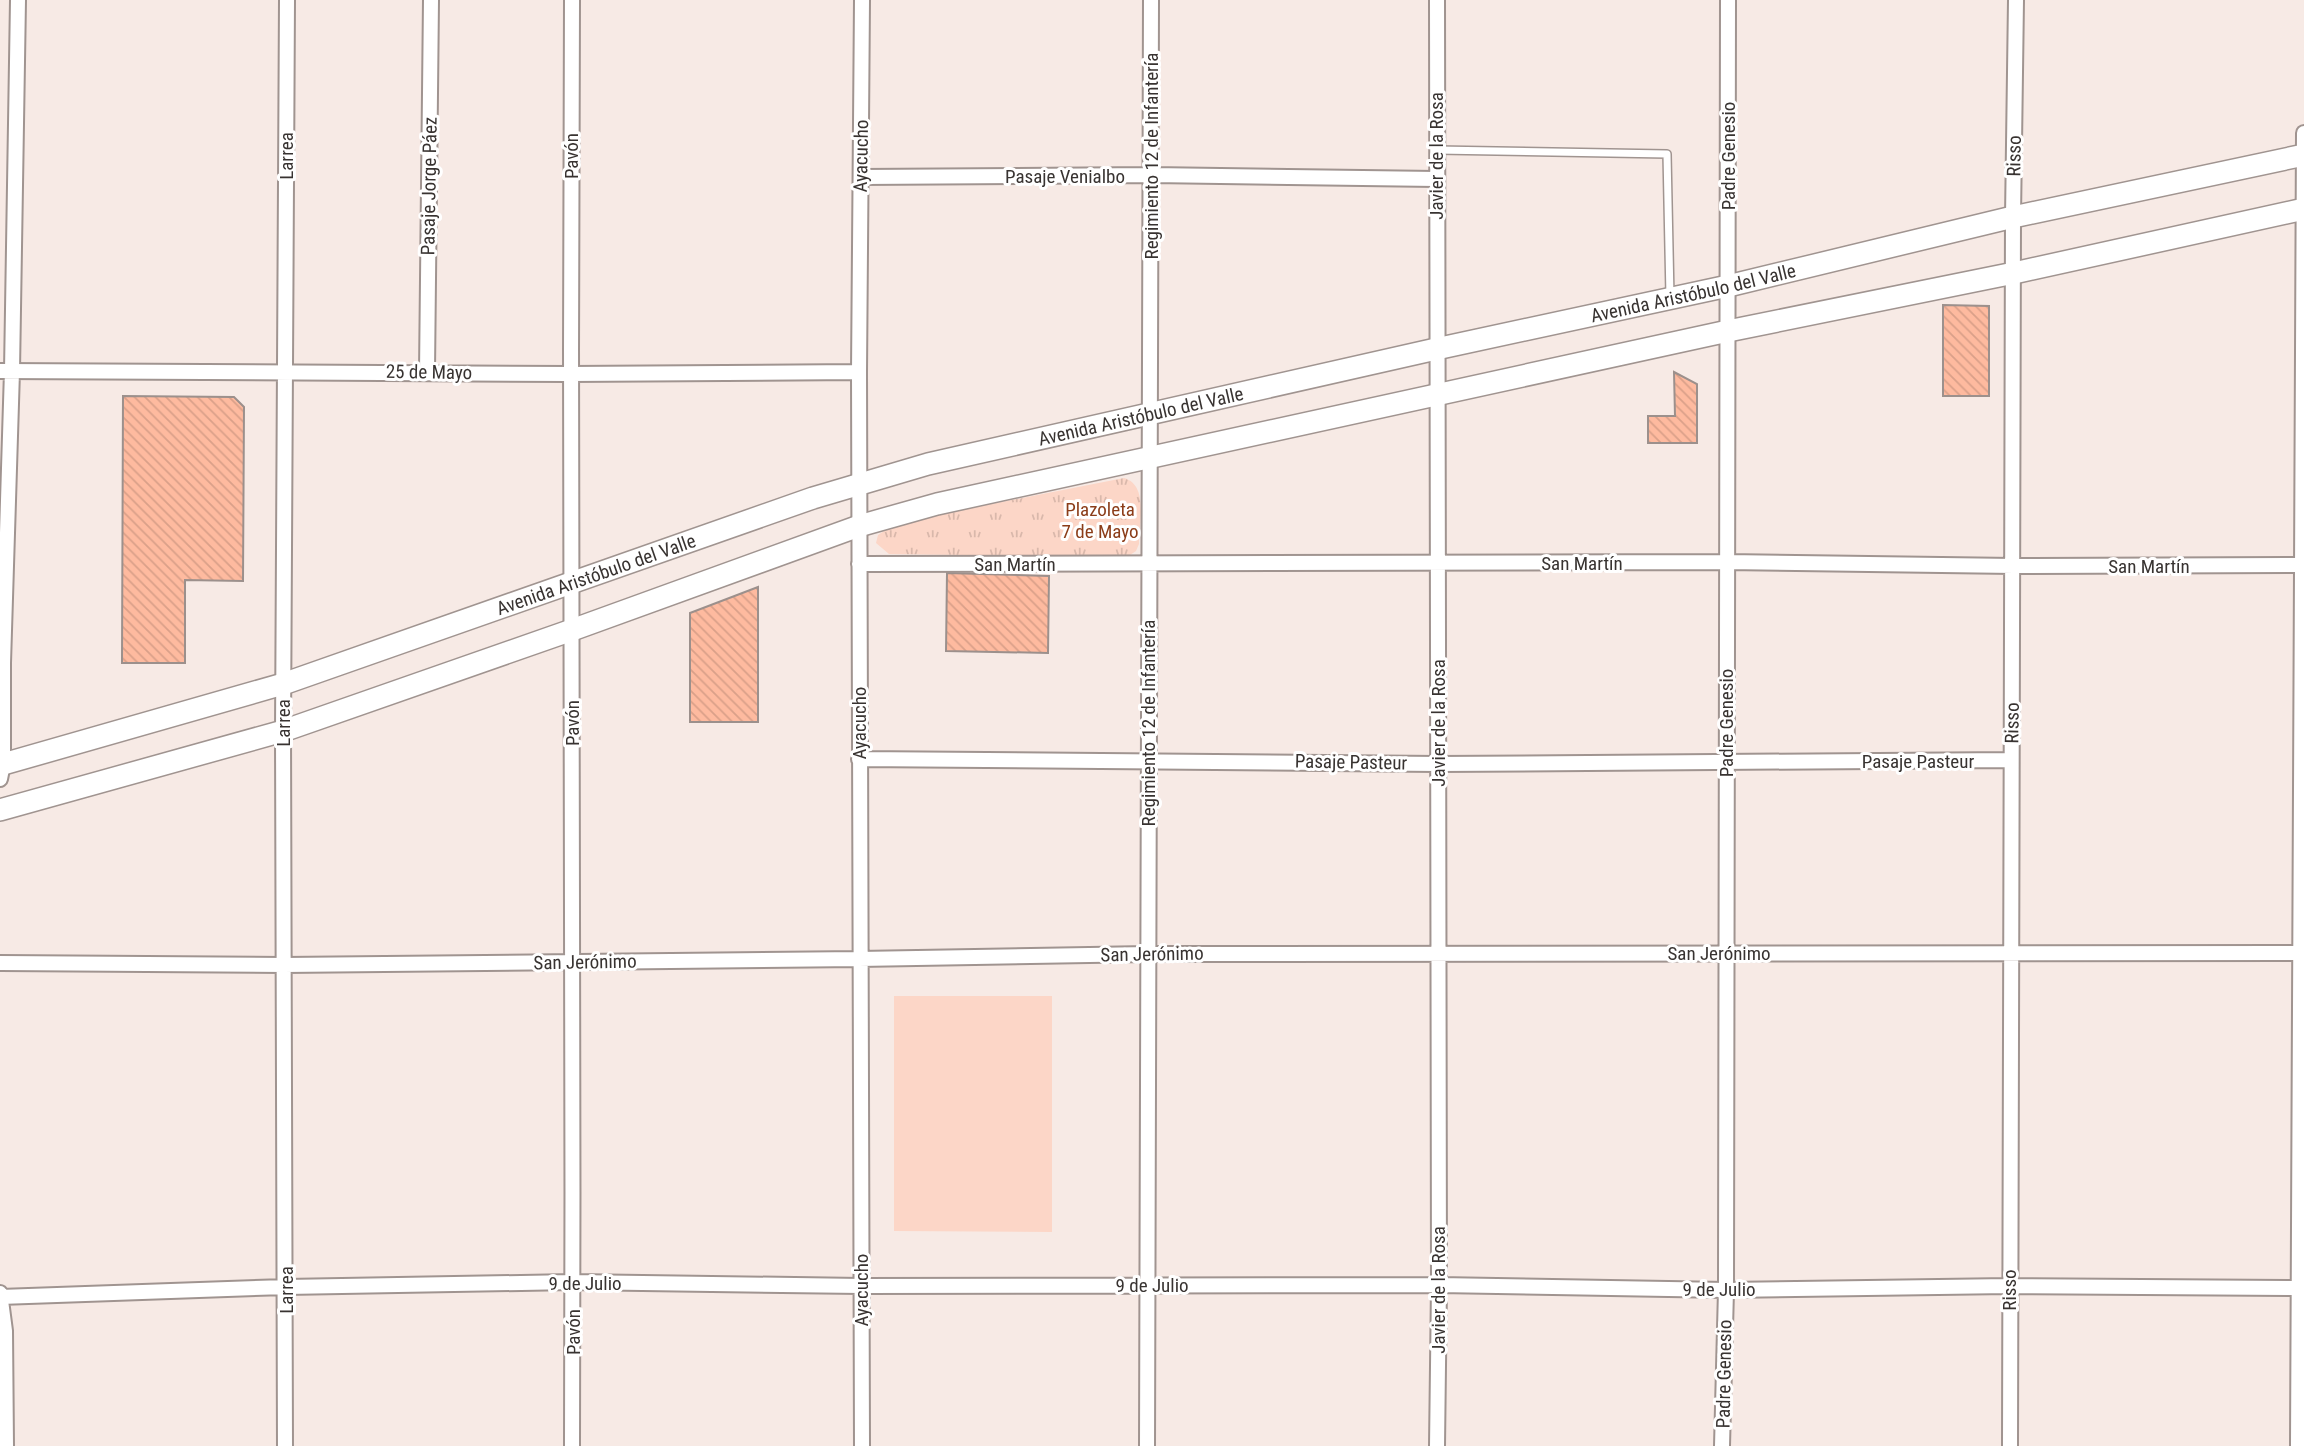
<svg xmlns="http://www.w3.org/2000/svg" width="2304" height="1446" font-family="'Roboto Condensed',sans-serif">
<style>
.grass{fill:url(#grass-tufts)}
.pitch{fill:#fcd6c7}
.building{fill:url(#building-back-hatch);stroke:#9c908c;stroke-width:2}
.lines{fill:none;stroke-linecap:round;stroke-linejoin:round}
.lane-casing{stroke:#a09490;stroke-width:10}
.street-casing{stroke:#a09490;stroke-width:18}
.secondary-casing{stroke:#a09490;stroke-width:24}
.lane{stroke:#fff;stroke-width:7}
.street{stroke:#fff;stroke-width:14}
.secondary{stroke:#fff;stroke-width:21}
.labels{text-anchor:middle;dominant-baseline:central;stroke-width:6;stroke-linejoin:round;paint-order:stroke}
.street-label{font-size:19px;fill:#383331;stroke:#fff}
.park-label{font-size:19px;fill:#8b3d19;stroke:#fff}
</style>
<defs>
<pattern id="grass-tufts" width="24" height="20" patternUnits="userSpaceOnUse" patternTransform="scale(1.75)"><rect width="24" height="20" fill="#fcd6c7"/><path d="M3 7l-1-3M5 7V3M7 7l1-3M15 17l-1-3M17 17v-4M19 17l1-3" fill="none" stroke="#d9b8ab"/></pattern>
<pattern id="building-back-hatch" width="6" height="6" patternUnits="userSpaceOnUse" patternTransform="scale(1.75)"><rect width="6" height="6" fill="#feba9f"/><path d="M-1 5l2 2M0 0l6 6M5-1l2 2" fill="none" stroke="#daa089"/></pattern>
</defs>
<rect width="100%" height="100%" fill="#f7eae5"/>
<path class="grass" d="M1124,478C1149,485 1139,524 1139,544L1136,551L1127,557L889,554L876,543L878,535L887,529L940,514Z"/>
<path class="pitch" d="M894,996H1052V1232L894,1231Z"/>
<path class="building" d="M1943,305L1989,306V396H1943Z
M1674,372L1697,384V443H1648V416H1675Z
M123,396L234,397L244,407L243,581L185,580V663H122Z
M947,573L1049,576L1048,653L946,651Z
M758,587V722H690V613Z"/>
<g class="lines">
<defs>
<path id="lane" d="M1437,150L1667,154L1670,297"/>
<path id="street" d="M861,177L1152,175L1436,179
M0,371L570,374L859,372
M427,372L431,0
M859,564L1727,562L2014,566L2304,565
M859,759L1438,764L2011,760
M0,779L3,764V663L12,371L18,0
M0,963L284,965L859,959L1148,954L2304,953
M0,1293L5,1331L6,1446
M0,1297L286,1287L573,1282L861,1286L1439,1285L1726,1290L2009,1286L2304,1288
M285,1446L283,731L287,0
M572,1446C574,964 569,482 572,0
M862,1446L859,372L862,0
M1147,1446L1151,0
M1437,1446L1439,1285L1437,0
M1722,1446L1726,1290L1728,0
M2010,1446L2013,217L2016,0
M2298,1446L2304,133"/>
<g id="secondary">
<path id="s1" d="M0,765L283,684L813,498L928,464L1436,349L1728,286L2013,217L2304,155"/>
<path d="M0,810L283,731L572,630L859,526L937,504L1728,331L2014,273L2304,209"/>
</g>
</defs>
<use href="#lane" class="lane-casing"/>
<use href="#street" class="street-casing"/>
<use href="#secondary" class="secondary-casing"/>
<use href="#lane" class="lane"/>
<use href="#street" class="street"/>
<use href="#secondary" class="secondary"/>
</g>
<g class="labels">
<g class="street-label">
<text transform="translate(286 156) rotate(-90)">Larrea</text>
<text transform="translate(571 156) rotate(-90)">Pavón</text>
<text transform="translate(861 156) rotate(-89)">Ayacucho</text>
<text transform="translate(1151 156) rotate(-90)">Regimiento 12 de Infantería</text>
<text transform="translate(1436 156) rotate(-90)">Javier de la Rosa</text>
<text transform="translate(1728 156) rotate(-90)">Padre Genesio</text>
<text transform="translate(2014 156) rotate(-89)">Risso</text>
<text x="1065" y="176">Pasaje Venialbo</text>
<text transform="translate(429 186) rotate(-89)">Pasaje Jorge Páez</text>
<text stroke="none"><textPath href="#s1" startOffset="1760">Avenida Aristóbulo del Valle</textPath></text>
<text transform="translate(429 372) rotate(1)">25 de Mayo</text>
<text stroke="none"><textPath href="#s1" startOffset="1194">Avenida Aristóbulo del Valle</textPath></text>
<text x="1582" y="563">San Martín</text>
<text x="1015" y="564">San Martín</text>
<text x="2149" y="566">San Martín</text>
<text stroke="none"><textPath href="#s1" startOffset="626">Avenida Aristóbulo del Valle</textPath></text>
<text transform="translate(283 723) rotate(-90)">Larrea</text>
<text transform="translate(572 723) rotate(-90)">Pavón</text>
<text transform="translate(859 723) rotate(-90)">Ayacucho</text>
<text transform="translate(1148 723) rotate(-90)">Regimiento 12 de Infantería</text>
<text transform="translate(1438 723) rotate(-90)">Javier de la Rosa</text>
<text transform="translate(1726 723) rotate(-90)">Padre Genesio</text>
<text transform="translate(2012 723) rotate(-89)">Risso</text>
<text x="1918" y="761">Pasaje Pasteur</text>
<text transform="translate(1351 762) rotate(1)">Pasaje Pasteur</text>
<text x="1719" y="953">San Jerónimo</text>
<text transform="translate(1152 954) rotate(-1)">San Jerónimo</text>
<text transform="translate(585 962) rotate(-1)">San Jerónimo</text>
<text x="585" y="1283">9 de Julio</text>
<text x="1152" y="1285">9 de Julio</text>
<text x="1719" y="1289">9 de Julio</text>
<text transform="translate(286 1290) rotate(-90)">Larrea</text>
<text transform="translate(861 1290) rotate(-90)">Ayacucho</text>
<text transform="translate(1438 1290) rotate(-90)">Javier de la Rosa</text>
<text transform="translate(2009 1290) rotate(-90)">Risso</text>
<text transform="translate(573 1332) rotate(-90)">Pavón</text>
<text transform="translate(1724 1374) rotate(-89)">Padre Genesio</text>
</g>
<g class="park-label">
<text x="1100" y="509">Plazoleta<tspan x="1100" dy="22">7 de Mayo</tspan></text>
</g>
</g>
</svg>
